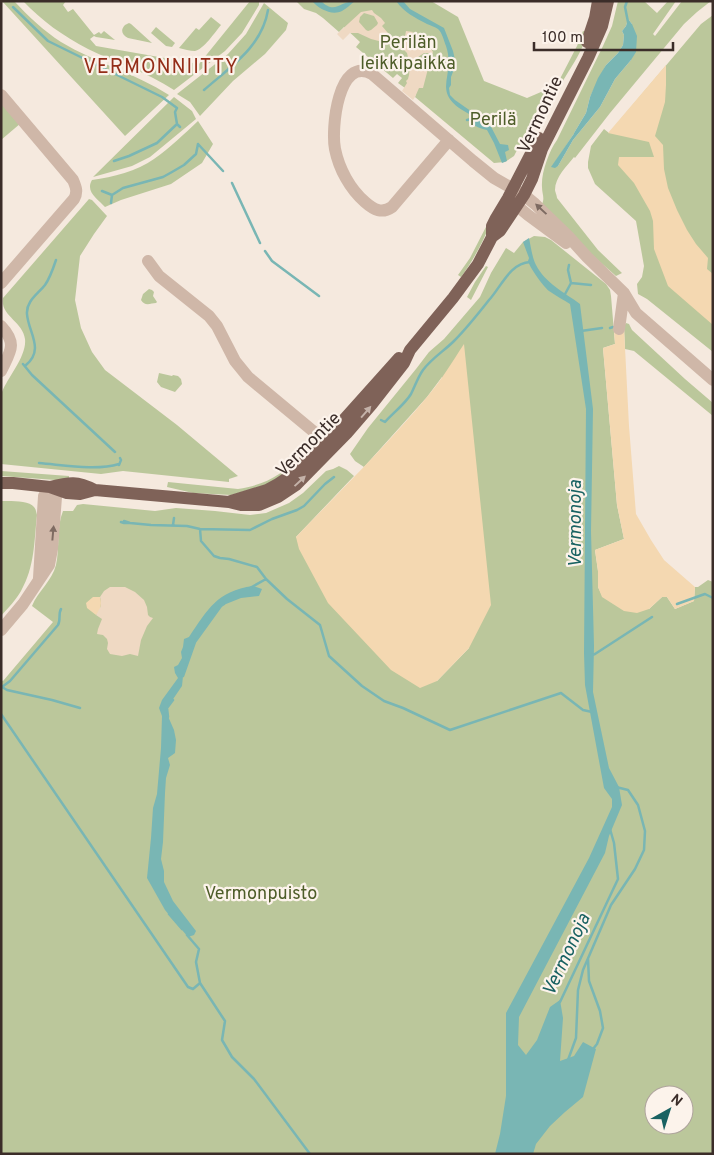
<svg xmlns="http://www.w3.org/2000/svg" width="714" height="1155" font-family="Overpass,sans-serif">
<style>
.green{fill:#bbc79b;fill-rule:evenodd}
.sand{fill:#f4d8b1}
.plaza{fill:#efd9c3;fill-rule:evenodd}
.water{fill:#79b6b4}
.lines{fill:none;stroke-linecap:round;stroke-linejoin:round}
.stream{stroke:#79b6b4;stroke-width:2.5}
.minor{stroke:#cfb7a8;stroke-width:12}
.major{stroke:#7f6258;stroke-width:12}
.oneway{fill:#7e6b62}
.oneway2{fill:#c4b2a9}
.labels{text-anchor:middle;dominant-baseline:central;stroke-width:4.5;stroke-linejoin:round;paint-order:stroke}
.park-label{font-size:18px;fill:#4e5d29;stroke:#fcf3eb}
.street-label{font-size:18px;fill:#3b2d29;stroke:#fcf3eb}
.water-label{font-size:19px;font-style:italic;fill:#196262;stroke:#fcf3eb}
.quarter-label{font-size:20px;letter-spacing:1px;fill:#942d18;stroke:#fcf3eb}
</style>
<rect width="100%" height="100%" fill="#f5e9de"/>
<path class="green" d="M2,1H14C28,16 44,31 61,42C96,63 135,73 169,95L125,136Z
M23,1H66L63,5L68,12L73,9L94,35L99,32L101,34L104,31L115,40L96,37L94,36L90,39L96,46L199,64L250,1H259V5L242,33L225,51L174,90C147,72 116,63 88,49C63,36 42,21 23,1Z
M296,1H431L458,17L484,81L527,98L548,89L514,156L505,162L494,163L415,97L418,87L405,88L398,83L402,78L397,74L393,78L356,47L360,42L344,27L339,32L323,18L316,13L304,9Z
M618,1H644L657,13L668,1H676L653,34L655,36L682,1H711L697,12L684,24L610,113L575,158L574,157C567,166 555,177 555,190C555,191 557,196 557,198L598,250L622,273L616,276L591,254L542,204C545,198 542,194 542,187C541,173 549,151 557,140L603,46L612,26ZM628,19L632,24L631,60L615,79L600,107L573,140L558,166L552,167L573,135L575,134L574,133L586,113L590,97L606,65L618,53L623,45L624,35L622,31L626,26Z
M264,3L288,23L286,30L265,54L233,81L200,116L190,102L177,94L228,54L246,34Z
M713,15V352L647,299L638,294L637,284L642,277L644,266L636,221L595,184L588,168V162L591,146L604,129L609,133L701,24Z
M211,17L221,25C216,31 203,50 195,51C190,51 184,49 179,48L196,28L199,30Z
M129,23L131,24L152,43L128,38C122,35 120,30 125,25Z
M156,27L175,43L172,47L166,46L151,33Z
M583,31L587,32C583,51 574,62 564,79C560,86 557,94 553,101L549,100L577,46Z
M174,97L192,111L196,119L150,157L132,166L93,177Z
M1,99L21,123L1,140Z
M198,121L213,144L202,163L171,184L121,200L105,207C98,199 85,192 92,180C113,177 137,171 154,159C170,148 184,134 198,121Z
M89,199L92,200L107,216L94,234L80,256L75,300L81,328L92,352L105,370L177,425L238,476L229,479V482L123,471L101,474L1,464C1,448 1,431 1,414C1,407 0,398 2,392C8,377 27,356 25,339C23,321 0,316 3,298Z
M488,223L490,225C482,243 473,261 461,277L458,275L470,258Z
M534,236L545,237L551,240L606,284L610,290L611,296L615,344L603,348L617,505L624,539L595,550L598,571V587L603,597L649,609L662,597H667L675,609L694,601L695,587H698L708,580L713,582V1154H1V680L3,681L53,622L32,606C38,591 52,581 56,565C60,548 56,528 63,511H73L77,505L83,504L155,511L176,508L215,511L250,515L266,513L289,503L303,493L326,471L333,469L339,466L347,470L354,476L296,537L437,681L469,648L442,377L427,397L364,467L355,461L350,454L368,428L416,369L429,352L444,339L480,297L491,273L506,248L514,253L523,242ZM654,1095H684V1125H654Z
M486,266L488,267L471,300L467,297L475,282Z
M149,289L152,290L154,292L153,296L157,302L156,303C151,303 145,307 141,300L143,294Z
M626,323L629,324L632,330L685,379L713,403V416L634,351L625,349L624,326Z
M159,373L172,376L173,375L178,376L181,379L182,384L175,392L161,387L157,382Z
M302,456L303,457L272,483L231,495L193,493L167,487L168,482L238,489C266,485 282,474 302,456Z
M1,471L69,476V481L1,476Z
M1,501C9,501 29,500 34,507C36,509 36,512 37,515C34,542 35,566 21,591C16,600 8,608 1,616Z"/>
<path class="sand" d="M666,65V85L665,102L655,136L663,145L664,169L668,188L677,210L687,230L696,244L708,258L707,269L713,274V325L668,286L654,249L653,221L650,211L634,183L618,165L619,157H654L649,142L608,133Z
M624,328L629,426L636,514L651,540L664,560L695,587L694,601L675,609L667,597H662L649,609L637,613L624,611L602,597L598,587V571L595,550L624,539L617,505L603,348L615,344L614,330Z
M464,344L491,605L469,648L437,681L420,688L391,670L328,603L299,549L296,537C340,491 386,446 427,397C441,381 452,362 464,344Z
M93,597H100C102,603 101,610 96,615L87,608L86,603Z"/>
<path class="plaza" d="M372,10L374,13L381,18L385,23L382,26L393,39L404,42L406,31L413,32L409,40L410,41L420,39L421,36L419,34H422L433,52L431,58L429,53H424L418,57L414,61L415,64L421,67L425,68L429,65L423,88H419L415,97L413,100L402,91L407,83L406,81L408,79L409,75L410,66L407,53L403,49L398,46L371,39L358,33H350L343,40L337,34L361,12ZM364,13L374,16L378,23L377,25L371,30L368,31L366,30L359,22L360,17Z
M110,587H125L135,592L144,600L147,607L148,615L150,617L153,618L147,626L141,640L138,656L130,654L122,656L110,654L107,649L108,643L107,639L103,635L97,634L98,629L102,619L96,615L101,606V600L100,597L104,591Z"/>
<path class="water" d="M312,1H321C335,15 340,1 355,1C351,4 346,9 342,11C332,16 319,9 312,1Z
M396,1H403L410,9L444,28L453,51L456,64L451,77V85L449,88L450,95L455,100L475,114L479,113L483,115L487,119L500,144L508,145L509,150L505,152L507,161L502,163L494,143L487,130C478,128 471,126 471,115C427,93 457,78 446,46C444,41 442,32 438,29C435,27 430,25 427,24C414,17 405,13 396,1Z
M628,19L632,24L637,36L636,52L631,60L615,79L600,107L573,140L558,166L555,168L551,167L573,135L574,134V133L586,113L590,97L598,78L606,65L618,53L623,45L624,35L622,31L626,26Z
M529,238C531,247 532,257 536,265C545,283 564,292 580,304L593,409L591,531L594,646L593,692L609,768L619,787L622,805L609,836L605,853L519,1017L518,1045L526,1055L537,1040L550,1007L560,1000L563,1018L560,1061L574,1056L583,1042L596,1049L583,1097L565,1112L550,1126L536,1144L533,1154H495L500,1134L506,1096V1013L589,858L612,807V799L604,788L585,685L584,653L586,409L570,304C564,300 556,296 549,291C543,286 530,268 528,261L529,258L523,242Z
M253,586L262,589L259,596L241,598L221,606L195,642L183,676L182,686L167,708V714L174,730L176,740L175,753L168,758L170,765L166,778L165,793L163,842L161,859L164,871V882L173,901L196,931L194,935L188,937L165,910L147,878L151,838L153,808L157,794L161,748L162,716L159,708L162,700L178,678L175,673L174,667L178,665L182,658L181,652L183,647L184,639L189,637C208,609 217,591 253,586Z"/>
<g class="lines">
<path class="stream" d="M627,1L625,7L628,22
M13,7L48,41L162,97L177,108L175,112L177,124L180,127
M204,90C230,67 262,47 268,10
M467,120L471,119
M198,144L223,171
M114,161L129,156L157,143L177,124
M232,183L260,243
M102,191L112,195
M111,203L112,195L123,188L163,177L172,172L184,165L196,154L198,144
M265,251L272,261L319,296
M571,283L591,285
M564,296L571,283L568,270L569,265
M610,328L613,327
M581,331L602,328
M23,364L32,375L115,452
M26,365C45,349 28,332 27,314C26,301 38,294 45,285C50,278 53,269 56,260
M381,420L385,422C393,413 405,404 411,394C415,386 418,377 423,370C432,358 444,351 454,341C467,328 478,314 489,300C501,287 510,263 530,262
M39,463C64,465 96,471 119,464
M119,465L121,460L120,458
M124,521L130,523L151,525L187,526L200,529L250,530L272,519L297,510L304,506L325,484L334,477
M121,522L124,523H129
M173,525L174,518
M200,529L201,541L214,556L220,558L229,559L257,567L266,579L287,599L320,625L329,656L362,686L384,701L403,708L450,730L561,693L583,710L592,712
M250,588L266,579
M677,604L702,595L705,594L713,598
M592,655L595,654L652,617
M183,676L195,642L221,606L224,604
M2,687L10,681L58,625C61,620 58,614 61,609
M2,687L7,690L52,700L80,708
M1,714L188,987L193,989L200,983
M168,717L167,708L173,700
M169,914L182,929
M187,935L199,949L196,962L200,983L225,1021L222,1040L232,1057L254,1079L310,1154
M588,959L589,981L600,1011L603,1028L597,1044L593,1049
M560,1002L618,879L614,843L610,829
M568,1060L576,1038L578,990L583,970L611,905L635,869L644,850L645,831L638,805L628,790L616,787"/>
<path class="minor" d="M1,95L73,180C76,187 78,192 74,199L1,283
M449,140L392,207C382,214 374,210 365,202C350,189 339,169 335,149C331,129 338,55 372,74L473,161L494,178L524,195L535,204L568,236L587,257L624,293L636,313L713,380
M509,199L528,215L566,243
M148,261L159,276L209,316L217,326L235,361L248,377L331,446
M1,326C18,344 10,352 1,371
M619,329L624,293
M1,630L23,604L49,565L52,549L56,497L50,487L44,496L39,578"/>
<path class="major" d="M587,42L595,18L598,1
M492,237V226L496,218L508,198L539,138
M1,483H13L50,487L67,493L80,494L95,490L229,502L241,505H259L278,497L296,485L347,433L372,404L404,363L410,350L453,298L478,264L492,237L500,231L524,195L532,179L542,149L588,58L602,26L608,1
M50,487C70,482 77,481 95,490
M231,501L267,490L278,484L290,476L339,425L399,358"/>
</g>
<defs><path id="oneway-solid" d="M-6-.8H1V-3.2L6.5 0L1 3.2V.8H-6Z" transform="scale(1.25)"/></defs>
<g class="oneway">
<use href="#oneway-solid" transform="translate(541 209) rotate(-137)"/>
<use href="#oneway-solid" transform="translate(53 533) rotate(-85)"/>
</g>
<g class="oneway2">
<use href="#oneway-solid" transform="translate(366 412) rotate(-49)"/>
<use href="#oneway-solid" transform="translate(300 481) rotate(-43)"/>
</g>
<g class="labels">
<g class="park-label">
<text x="408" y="43">Perilän<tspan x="408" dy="21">leikkipaikka</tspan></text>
<text x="493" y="120">Perilä</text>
<text x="261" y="894">Vermonpuisto</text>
</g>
<g class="street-label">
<text transform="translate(541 115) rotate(-65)">Vermontie</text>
<text transform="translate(309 445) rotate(-45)">Vermontie</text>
</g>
<g class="water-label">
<text transform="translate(576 524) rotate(-90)">Vermonoja</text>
<text transform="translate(567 955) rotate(-65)">Vermonoja</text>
</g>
<g class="quarter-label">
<text x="161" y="68">VERMONNIITTY</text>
</g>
</g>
<rect width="714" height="1155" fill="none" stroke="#3b2d29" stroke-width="5"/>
<g transform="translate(669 1110) rotate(39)"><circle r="24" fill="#fcf3eb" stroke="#afa49d"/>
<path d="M0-4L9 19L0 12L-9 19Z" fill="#196262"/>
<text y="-8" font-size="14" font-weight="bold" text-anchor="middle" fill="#3b2d29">N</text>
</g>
<path d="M534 42v8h139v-8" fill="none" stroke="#3b2d29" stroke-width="2.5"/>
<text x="542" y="42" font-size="15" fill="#3b2d29" stroke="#fcf3eb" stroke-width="4" paint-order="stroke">100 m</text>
</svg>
